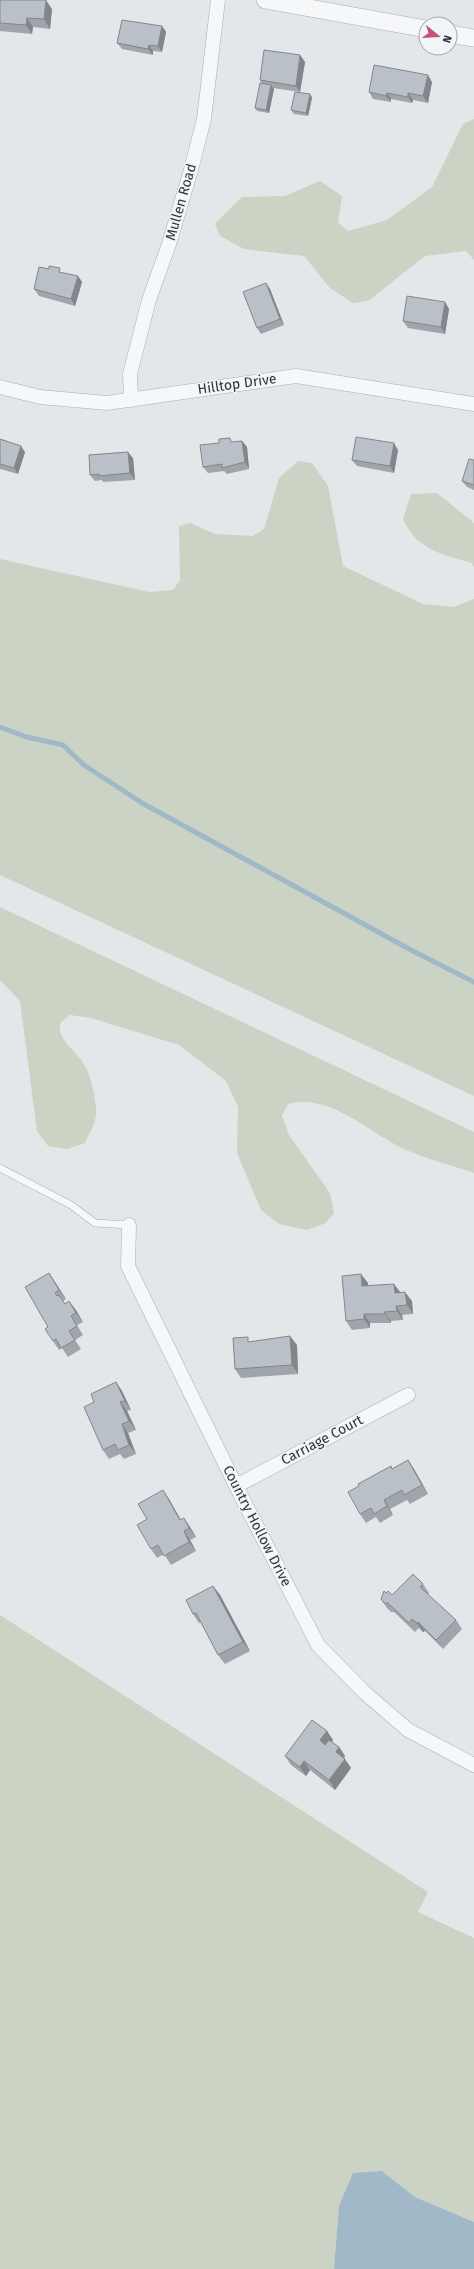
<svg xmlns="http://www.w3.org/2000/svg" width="474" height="2269" font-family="'Fira Sans',sans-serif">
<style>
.green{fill:#cad3c4}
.water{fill:#a0b8c7}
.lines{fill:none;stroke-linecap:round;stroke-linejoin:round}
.stream{stroke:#a0b8c7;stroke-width:5}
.service-casing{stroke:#a8aeb4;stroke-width:8}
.minor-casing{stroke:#a8aeb4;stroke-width:15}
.tertiary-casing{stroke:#a8aeb4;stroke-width:18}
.service{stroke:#f5f7f9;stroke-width:7}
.minor{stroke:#f5f7f9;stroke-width:14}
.tertiary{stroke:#f5f7f9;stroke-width:17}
.wall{fill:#a0a5ab}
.shaded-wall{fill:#82868b}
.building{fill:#bac0c7;stroke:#82868b}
.labels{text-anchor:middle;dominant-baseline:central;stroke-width:3;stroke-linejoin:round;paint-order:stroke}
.street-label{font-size:14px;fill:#2c3641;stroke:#f2f5f7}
</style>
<rect width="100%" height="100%" fill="#e3e7ea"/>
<path class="green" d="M474,119V260L466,251L425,256L368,301L353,303L330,288L304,256L244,249L220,236L215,224L242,197L285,196L320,181L342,196L338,223L348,231L387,220L432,187L463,124Z
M298,461L312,463L328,486L343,566L423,604L454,607L474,599V1096L0,875V559L149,592L173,590L180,580L179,526L190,523L215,534L253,536L264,529L279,478Z
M437,493L474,523V568L472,563C441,554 417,550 403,519L411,494Z
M0,907L474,1132V1173C451,1165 426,1159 404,1149C367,1132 331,1093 288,1104L282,1116L289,1135L330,1193L334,1213L326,1223L307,1230L279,1224L261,1210L237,1153L238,1107L226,1081L179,1045L91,1018L70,1015L60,1023C58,1042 75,1049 84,1064C91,1074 99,1109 95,1120C93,1128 88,1135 85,1143L67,1149L48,1146L37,1131L20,1001L0,980Z
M0,1615L428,1892L418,1912L474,1938V2222L415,2197L382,2171L339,2206L334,2269H0Z"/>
<path class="water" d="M382,2171L415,2197L474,2222V2269H334L339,2206L353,2173Z"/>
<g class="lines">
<path class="stream" d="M0,727L27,737L63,745L84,765L142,803L411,950L474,982"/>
<defs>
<path id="service" d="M0,1168L71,1205L95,1223L129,1225"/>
<path id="minor" d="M0,387L40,397L107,403L296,376L474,404
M131,400L130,374L149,300L169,244L191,170L204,119L218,0
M129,1225L128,1266L236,1486L318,1645L364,1692L408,1730L474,1765
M236,1486L408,1395"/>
<path id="tertiary" d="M265,0L426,29
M450,34L474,38"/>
</defs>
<use href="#service" class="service-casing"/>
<use href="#minor" class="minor-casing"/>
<use href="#tertiary" class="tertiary-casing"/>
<use href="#service" class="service"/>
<use href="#minor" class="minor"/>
<use href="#tertiary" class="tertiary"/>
</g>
<path class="wall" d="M0,0L52,9L50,29L33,27L32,34L0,31Z
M162,26L166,32L162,52L153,51V55L122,49L117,43Z
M300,55L305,62L300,92L273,88L274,89L269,113L257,111L255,108L262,84L260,80Z
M432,82L428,103L413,100L412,103L391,99V102L373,99L369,92Z
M310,94L312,98L308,116L294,114L291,110Z
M63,273L78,276L82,282L75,306L39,296L34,289Z
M266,283L270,289L284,325L261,334L257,328Z
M445,302L449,309L445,334L408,328L403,321Z
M0,439L25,452L18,474L0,469Z
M242,441L247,447L249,469L227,474L224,471L208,473L203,467L233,442Z
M398,450L394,473L357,466L352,460Z
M133,458L135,480L103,482L102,480L95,481L90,475Z
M474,460V490L467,487L462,481Z
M49,1273L66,1299L63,1301L65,1304L69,1301L83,1322L77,1325L83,1335L75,1340L81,1349L68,1357L62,1348L59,1350L53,1341Z
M368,1283V1286L400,1292L412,1301L413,1314L402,1315L403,1320L391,1321V1323H370V1328L352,1330L346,1321Z
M297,1345L298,1374L241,1378L235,1369Z
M116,1382L122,1391L131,1410L127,1411L136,1430L128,1433L136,1454L124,1459L120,1454L109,1459L103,1450Z
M408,1460L414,1469L428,1494L410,1504L407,1500L390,1509L393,1515L380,1523L376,1517L366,1523L360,1514L393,1469Z
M169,1499L181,1520L190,1527L196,1537L190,1540L196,1551L171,1565L164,1554L157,1558L151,1549L147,1519Z
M423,1584L429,1593L428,1595L456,1620L462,1629L443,1649L425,1631L423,1632L419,1628L415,1632L394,1612H391L387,1608L381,1599Z
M213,1586L220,1595L250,1651L225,1664L218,1655L201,1622L199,1623L193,1614Z
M327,1731L333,1740L332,1742L339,1747L345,1756L344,1758L351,1768L335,1790L310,1770L306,1776L291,1765L285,1756Z"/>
<path class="shaded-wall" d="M46,0L52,9L50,29L44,19Z
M27,18L33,27L32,34L26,25Z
M162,26L166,32L162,52L158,46Z
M149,45L153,51V55L148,49Z
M300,55L305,62L300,92L296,86Z
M428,75L432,82L428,103L423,96Z
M271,85L274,89L269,113L266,110Z
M387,93L391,99V102L386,96Z
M408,93L413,100L412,103L408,97Z
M310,94L312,98L308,116L306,113Z
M78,276L82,282L75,306L71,299Z
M266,283L270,289L284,325L280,319Z
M445,302L449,309L445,334L441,327Z
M242,441L247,447L249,469L245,462Z
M394,443L398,450L394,473L390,466Z
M21,446L25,452L18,474L14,468Z
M128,452L133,458L135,480L130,473Z
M49,1273L55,1282L66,1299L59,1290Z
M361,1274L368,1283L369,1295L362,1286Z
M394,1284L401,1293H395Z
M405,1292L412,1301L413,1314L407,1305Z
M69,1301L76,1310L83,1322L76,1313Z
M396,1306L402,1315L403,1320L397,1311Z
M384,1312L391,1321V1323L385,1314Z
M364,1314L370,1323V1328L364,1319Z
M290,1336L297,1345L298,1374L292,1365Z
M116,1382L122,1391L131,1410L125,1401Z
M120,1402L127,1411L136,1430L129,1421Z
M122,1424L128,1433L136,1454L129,1445Z
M408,1460L414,1469L428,1494L422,1485Z
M163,1490L169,1499L186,1530L180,1520Z
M384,1500L390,1509L393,1515L387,1506Z
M184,1518L190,1527L196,1537L189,1528Z
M184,1531L190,1540L196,1551L189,1542Z
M213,1586L220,1595L250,1651L243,1642Z
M418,1622L425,1631L423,1632L417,1623Z
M327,1731L333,1740L326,1749L320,1740Z
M339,1747L345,1756L342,1761L336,1752Z
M345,1759L351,1768L335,1790L329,1780Z
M304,1761L310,1770L306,1776L300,1767Z"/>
<path class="building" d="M0,0H46L44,19L27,18L26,25L0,23Z
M122,20L162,26L158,46L149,45L148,49L117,43Z
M264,50L300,55L296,86L260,80Z
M374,65L428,75L423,96L408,93V97L387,93L386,96L369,92Z
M260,83L271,85L266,110L255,108Z
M295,92L310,94L306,113L291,110Z
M49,266L60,268L59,272L78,276L71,299L34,289L39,267L49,269Z
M266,283L280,319L257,328L243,292Z
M407,296L445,302L441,327L403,321Z
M356,437L394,443L390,466L352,460Z
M230,438L231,442L242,441L245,462L222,468V464L203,467L200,445L219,443V439Z
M0,439L21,446L14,468L0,464Z
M128,452L130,473L99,476V474L90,475L89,455Z
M469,459L474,460V485L462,481Z
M49,1273L59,1290L55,1293L57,1296L59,1295L65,1304L69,1301L76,1313L71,1316L77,1326L69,1331L75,1340L61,1348L56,1339L53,1341L45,1329L48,1327L25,1287Z
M361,1274L362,1286L394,1284L395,1293L405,1292L407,1305L396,1306L397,1311L384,1312L385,1314H364V1319L346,1321L342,1276Z
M290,1336L292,1365L235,1369L233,1338L248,1337V1342Z
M116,1382L125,1401L120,1402L129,1421L122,1424L129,1445L118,1450L115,1444L103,1450L84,1407L94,1402L91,1394Z
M408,1460L422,1485L404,1495L402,1490L384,1500L387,1506L374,1514L371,1508L360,1514L348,1492L359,1486L358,1484L391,1466L392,1469Z
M163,1490L180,1520L184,1518L189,1528L184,1531L189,1542L164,1556L158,1545L151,1549L137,1525L147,1519L138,1504Z
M413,1574L423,1584L420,1587L456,1620L436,1640L418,1622L417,1623L412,1619L409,1623L388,1603H384L381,1599L384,1591L386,1593L388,1591L392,1595Z
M213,1586L243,1642L218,1655L196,1613L193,1614L186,1600Z
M312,1720L327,1731L320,1740L325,1745L329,1740L339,1747L336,1752L345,1759L329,1780L304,1761L300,1767L285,1756Z"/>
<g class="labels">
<g class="street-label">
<text transform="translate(181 202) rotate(-74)">Mullen Road</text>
<text transform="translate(237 384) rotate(-8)">Hilltop Drive</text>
<text transform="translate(322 1440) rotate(-28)">Carriage Court</text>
<text transform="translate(257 1526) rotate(63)">Country Hollow Drive</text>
</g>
</g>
<g transform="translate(438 36) rotate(108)"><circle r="19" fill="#f2f5f7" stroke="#a3a9ae"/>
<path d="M0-3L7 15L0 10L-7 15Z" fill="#c65171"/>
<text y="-6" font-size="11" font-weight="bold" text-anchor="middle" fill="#2c3641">N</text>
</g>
</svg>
